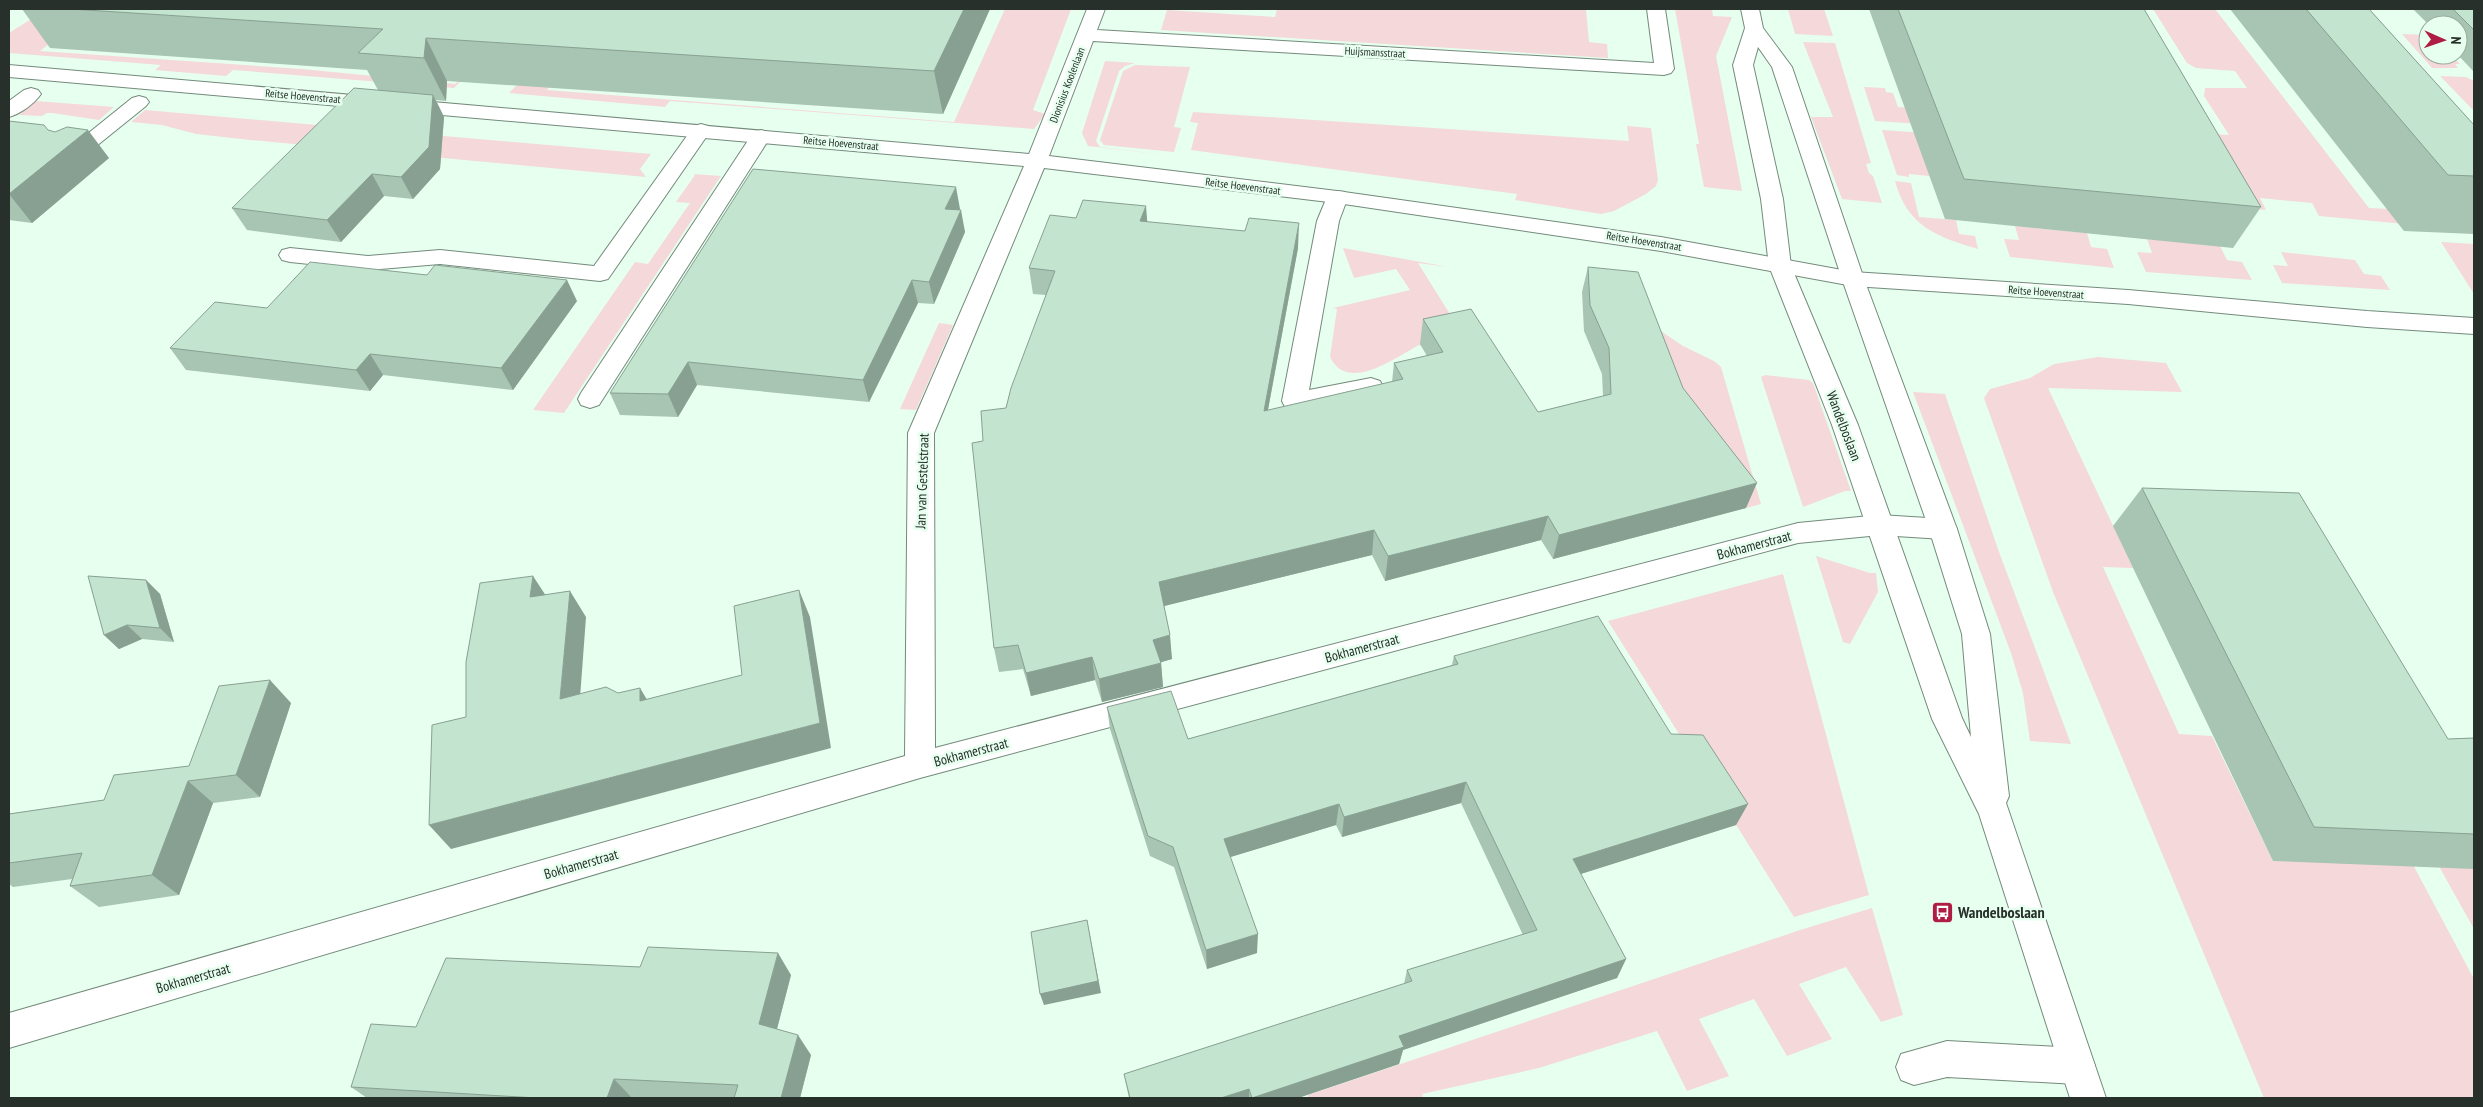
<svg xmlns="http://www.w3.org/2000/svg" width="2483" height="1107" font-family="'PT Sans Narrow',sans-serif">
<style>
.green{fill:#f5d8da}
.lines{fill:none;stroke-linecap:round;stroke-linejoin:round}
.service-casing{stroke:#748a7c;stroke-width:2}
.minor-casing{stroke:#748a7c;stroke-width:2}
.tertiary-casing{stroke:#748a7c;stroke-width:2}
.service{fill:#fff;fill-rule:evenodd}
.minor{fill:#fff;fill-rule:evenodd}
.tertiary{fill:#fff;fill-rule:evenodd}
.wall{fill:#a8c4b2}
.shaded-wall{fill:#88a091}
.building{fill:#c3e4cf;stroke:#88a091}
.labels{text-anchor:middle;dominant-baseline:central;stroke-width:5;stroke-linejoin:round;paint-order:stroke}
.far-street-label{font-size:11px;fill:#27302a;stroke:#e6ffef}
.street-label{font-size:14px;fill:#27302a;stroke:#e6ffef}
.near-poi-label{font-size:16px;font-weight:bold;fill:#27302a;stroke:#e6ffef;text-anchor:start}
</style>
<rect width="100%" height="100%" fill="#e6ffef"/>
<path class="green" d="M47,9H93L40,51L302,69L455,84L467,75L454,88L233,70L226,76L155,70L161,65L9,53V33Z
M1005,9H1071L1033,110L1045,114L1034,129L670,101L665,107L509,93L517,85L552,82L547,90L954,122Z
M1277,9H1586L1589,42L1607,44L1608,58L1161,30L1167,10L1275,17Z
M1675,9H1712L1713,16L1732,17L1716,56L1742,191L1704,187L1696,144H1699Z
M1788,9H1824L1833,36L1795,34Z
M2153,9H2215L2369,208L2413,210L2426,226L2319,216L2312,203L2260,198L2266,210L1909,174V177L1897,175L1882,130L1999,138L2171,131L2229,135L2204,96L2205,88H2247L2235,71L2196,68L2187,63Z
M2402,34L2427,35L2428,55H2451L2460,64H2455L2458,68H2432Z
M1803,42L1835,43L1871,163L1866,164L1869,173L1873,176L1882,203L1842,199L1811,117H1833Z
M1105,61L1135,63L1125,66L1119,71L1096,141L1100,147L1173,156L1088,146L1082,133Z
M1135,65L1190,67L1174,127L1181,128L1174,152L1104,145L1100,140L1123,71Z
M2440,76L2466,77L2474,81V111Z
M1864,87L1885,88L1886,92L1893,93L1898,107L1924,109L1980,128L1875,121Z
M36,101L114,107L99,120L52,113H47L42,116L19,115Z
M145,110L651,154L640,169L646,177L250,140L196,134L162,125L131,122Z
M1193,112L1629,141L1627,126L1651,128L1658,180L1656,186L1646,194L1614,211L1601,214L1515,200L1517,194L1191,150L1198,123L1190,122Z
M693,174L721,176L564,413L533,410L635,262L648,264L690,203L676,202L695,175Z
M1895,181L1911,183L1919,217L1956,220L1959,234L1975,236L1978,249C1937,237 1907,226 1895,181Z
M2015,226L2087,233L2091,247L2107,249L2114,268L2010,257L2004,239L2019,240Z
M2147,239L2220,246L2227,260L2242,262L2252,280L2146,272L2137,252L2152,253Z
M2441,242L2474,244V294Z
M1343,248L1449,267L1418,263L1463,335L1420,344L1422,347L1419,345C1396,357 1348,394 1330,357L1337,309L1333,308L1410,290L1396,269L1354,278Z
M2281,252L2355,260L2364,274L2381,276L2390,290L2282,283L2273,265L2288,266Z
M939,323L953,325L916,410L900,409Z
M1649,323L1683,346L1714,361L1721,367L1761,504L1746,508L1677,417Z
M2098,357L2166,363L2182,392L2048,388L2133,568L2103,567L2179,734L2212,736L2273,861H2411L2474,979V1098H2264L2053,592L1984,398L1990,389L2030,378L2054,364Z
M1765,375L1809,380L1813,383L1851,491H1845L1803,507L1761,377Z
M1913,392L1945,394L1999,552L2071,744L2030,741L2023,693L2011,653Z
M1816,556L1870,573H1876L1878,592L1850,644L1843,642Z
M1783,574L1869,895L1794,917L1608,621Z
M2436,861L2474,863V929Z
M1872,908L1903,1015L1881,1022L1846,967L1799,984L1832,1039L1787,1056L1754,999L1699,1019L1729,1076L1687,1091L1657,1031L1539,1068L1422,1094L1423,1098H1308V1095L1800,930Z"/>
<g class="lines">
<defs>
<path id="service" d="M31,88L38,90L41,94C34,104 20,114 9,117V101L24,90Z
M139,96L146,98L149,102L146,106L84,156L77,158L70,156L67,152L70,148L132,98Z
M701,124L708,126L711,130L608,279L600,281L440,264L368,270L290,262L282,260L279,255L282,250L290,248L368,256L440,250L594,266L694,126Z
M761,130L768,132L771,136L599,405L590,408L581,405L578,399L581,393L751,136L754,132Z
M1337,191L1345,192L1348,197L1339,221L1309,390L1371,378L1380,381L1383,387L1380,393L1371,396L1294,410L1285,407L1282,401L1317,221L1329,192Z
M1947,1041L2077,1048L2090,1053L2095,1066L2090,1079L2077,1084L1947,1077L1914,1085L1901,1080L1896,1067L1901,1054Z"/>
<path id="minor" d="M1087,9H1105L1097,30L1654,63L1647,9H1665L1674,69L1671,73L1664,75L1093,41L1049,156L1337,191L1661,237L1853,272L2128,290L2367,311L2474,318V334L2367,327L2128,304L1853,286L1661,251L1337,203L1044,168L934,433L935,748L1798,523L1880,515L1943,519L1953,522L1957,529L1953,536L1943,539L1880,535L1798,543L920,778L9,1048V1013L905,756L908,433L1024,166L9,77V65L1029,154Z"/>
<path id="tertiary" d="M1741,9H1759L1763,28L1792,67L1864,279L1957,529L1990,634L2009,796L2006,803L2106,1098H2070L1979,814L1932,719L1832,425L1769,266L1761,199L1733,65L1745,28ZM1758,47L1772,67L1842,279L1929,529L1962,634L1971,737L1962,718L1858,425L1791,266L1783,199L1753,65Z"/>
</defs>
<use href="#service" class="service-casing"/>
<use href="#minor" class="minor-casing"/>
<use href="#tertiary" class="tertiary-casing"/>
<use href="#service" class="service"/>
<use href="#minor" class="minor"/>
<use href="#tertiary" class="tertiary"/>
</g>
<path class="wall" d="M22,9H990L943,114L447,81L446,101L436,100L444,117L440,169L413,199L384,196L341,242L247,230L232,208L378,90L367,70L50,48Z
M1869,9H2144L2261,207L2233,248L1945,219Z
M2230,9H2369L2474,125V234L2404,231Z
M2413,9H2474V72L2458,55V25H2429Z
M9,121L48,130L109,158L32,223L9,220Z
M960,209L959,210L965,232L934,304L918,303L869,402L697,385L678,417L620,415L610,393Z
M1076,218L1147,222L1298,248L1268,410L1392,382L1394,363L1427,356L1420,344L1423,319L1538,412L1603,396L1602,374L1584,331L1582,292L1588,267L1683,388L1746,508L1553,559L1541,540L1385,581L1372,555L1164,606L1172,659L1161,662L1163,687L1102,702L1095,680L1031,696L1023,669L999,672L994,648L983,441L1006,408L1046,295L1033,294L1029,268Z
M577,301L513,390L383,375L370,391L186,370L170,348L267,308Z
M2142,488L2448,739L2474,738V869L2273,861L2113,526Z
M146,580L160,594L174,642L142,639L119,649L104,635Z
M1454,656L1671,734L1748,804L1736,825L1580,874L1626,959L1617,978L1403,1050L1399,1064L1298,1098H1129L1124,1074L1404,984L1407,970L1523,935L1461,803L1342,837L1336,825L1230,857L1257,953L1207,969L1174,867L1150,856L1110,729L1107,707L1188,739L1452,665Z
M291,703L260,797L213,803L179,895L99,907L70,886L72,879L13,887L9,884V814L104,800L189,766Z
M791,975L777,1029L811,1055L800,1098H367L351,1087L416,1027Z"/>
<path class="shaded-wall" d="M964,9H990L943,114L934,71Z
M426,38L447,81L446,101L424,58Z
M433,95L444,117L440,169L413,199L401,177Z
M88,130L109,158L32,223L9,194Z
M372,174L384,196L341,242L327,220Z
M956,187L960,209L950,231L945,209Z
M1146,206L1148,231L1140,221Z
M961,210L965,232L934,304L929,282Z
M1299,223L1298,248L1263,436L1264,411Z
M567,280L577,301L513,390L501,368Z
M912,280L918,303L869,402L863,380Z
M370,354L383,375L370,391L356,370Z
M688,362L697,385L678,417L668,394Z
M1757,483L1746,508L1553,559L1559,535Z
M1548,516L1541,540L1385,581L1388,556Z
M1374,530L1372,555L1160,607L1159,582Z
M533,576L550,602L530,597Z
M146,580L160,594L174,642L160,628Z
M799,590L810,617L831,748L451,849L429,825L820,723Z
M570,591L586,617L578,725L560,699Z
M127,625L142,639L119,649L104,635Z
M1170,635L1172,659L1155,664L1153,640Z
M1092,657L1095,680L1031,696L1026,673Z
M1161,663L1163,687L1102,702L1099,679Z
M270,680L291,703L260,797L236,775Z
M640,688L655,713L640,701Z
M188,781L213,803L179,895L152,875Z
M1466,782L1461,803L1342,837L1344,817Z
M1339,804L1336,825L1224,859V839Z
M1748,804L1736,825L1565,879L1573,859Z
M1087,920L1101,993L1044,1005L1040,994Z
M1258,934L1257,953L1207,969L1206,950Z
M778,953L791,975L773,1044L759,1024Z
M1626,959L1617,978L1403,1050L1399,1064L1298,1098H1252L1399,1036Z
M798,1035L811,1055L800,1098H781Z
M614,1079L632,1098H607Z
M1249,1089V1098H1221Z"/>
<path class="building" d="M70,9H964L934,71L426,38L424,58L358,53L383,29Z
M1898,9H2144L2261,207L1964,179Z
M2306,9H2369L2474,125V176L2448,175Z
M2453,9H2474V30Z
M354,88L433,95L429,147L401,177L372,174L327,220L232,208Z
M9,121L44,125L48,130L55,132L67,127L88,130L9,194Z
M753,169L956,187L945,209L961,210L929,282L912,280L863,380L688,362L668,394L610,393Z
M1083,200L1146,206L1140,221L1245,231L1249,218L1299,223L1264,411L1403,379L1394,363L1443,352L1423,319L1471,309L1538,412L1611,394L1609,348L1590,305L1588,267L1638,272L1683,388L1757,483L1559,535L1548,516L1388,556L1374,530L1159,582L1170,635L1153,640L1161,663L1099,679L1092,657L1026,673L1018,645L994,648L972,443L983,441L981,411L1006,408L1011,388L1055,271L1029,268L1050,215L1076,218Z
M310,262L427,275L435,265L567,280L501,368L370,354L356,370L170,348L215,302L267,308Z
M2142,488L2299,493L2448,739L2474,738V834L2314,827Z
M88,576L146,580L160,628L127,625L104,635Z
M533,576L530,597L570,591L560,699L606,687L618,693L640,688V701L742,675L734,606L799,590L820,723L429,825L432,725L466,717V662L480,583Z
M1598,616L1671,734L1703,735L1748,804L1573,859L1626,959L1399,1036L1404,1047L1252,1098L1249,1089L1221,1098H1130L1124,1074L1412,981L1407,970L1537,930L1466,782L1344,817L1339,804L1224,839L1258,934L1206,950L1173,847L1148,836L1107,707L1171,691L1188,739L1458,664L1454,656Z
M270,680L236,775L188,781L152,875L70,886L82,853L9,863V814L104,800L114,775L189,766L219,686Z
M1087,920L1098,981L1040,994L1031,932Z
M648,947L778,953L759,1024L798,1035L781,1098H734L738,1085L614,1079L607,1098H537L351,1087L371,1024L416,1027L446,958L640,967Z"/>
<defs>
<symbol id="bus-square" viewBox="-11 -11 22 22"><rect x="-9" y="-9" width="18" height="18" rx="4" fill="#b01d44" stroke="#e6ffef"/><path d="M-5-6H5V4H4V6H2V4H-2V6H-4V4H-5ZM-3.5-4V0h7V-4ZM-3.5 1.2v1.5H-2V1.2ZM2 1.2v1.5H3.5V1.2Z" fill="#fff"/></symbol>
</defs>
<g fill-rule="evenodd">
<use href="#bus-square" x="1930" y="900" width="25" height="25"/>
</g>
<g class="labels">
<g class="far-street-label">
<text transform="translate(1375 52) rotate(3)">Huijsmansstraat</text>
<text transform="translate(1067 85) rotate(-69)">Dionisius Koolenlaan</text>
<text transform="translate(303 96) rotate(5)">Reitse Hoevenstraat</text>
<text transform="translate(841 143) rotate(5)">Reitse Hoevenstraat</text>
<text transform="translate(1243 186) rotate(7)">Reitse Hoevenstraat</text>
<text transform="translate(1644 241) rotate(9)">Reitse Hoevenstraat</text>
<text transform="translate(2046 292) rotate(4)">Reitse Hoevenstraat</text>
</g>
<g class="street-label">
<text transform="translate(1844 426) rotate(69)">Wandelboslaan</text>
<text transform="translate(922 481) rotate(-88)">Jan van Gestelstraat</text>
<text transform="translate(1754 545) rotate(-15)">Bokhamerstraat</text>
<text transform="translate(1362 648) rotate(-15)">Bokhamerstraat</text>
<text transform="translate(971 752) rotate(-15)">Bokhamerstraat</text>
<text transform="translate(581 864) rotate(-16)">Bokhamerstraat</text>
<text transform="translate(193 978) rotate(-16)">Bokhamerstraat</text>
</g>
<g class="near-poi-label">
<text x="1958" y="912">Wandelboslaan</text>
</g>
</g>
<rect width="2483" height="1107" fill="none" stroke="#27302a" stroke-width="20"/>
<g transform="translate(2443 40) rotate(92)"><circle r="24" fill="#e6ffef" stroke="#9aaca0"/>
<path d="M0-4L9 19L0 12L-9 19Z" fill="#b01d44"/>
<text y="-8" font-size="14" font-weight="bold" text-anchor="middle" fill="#27302a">N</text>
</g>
</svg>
